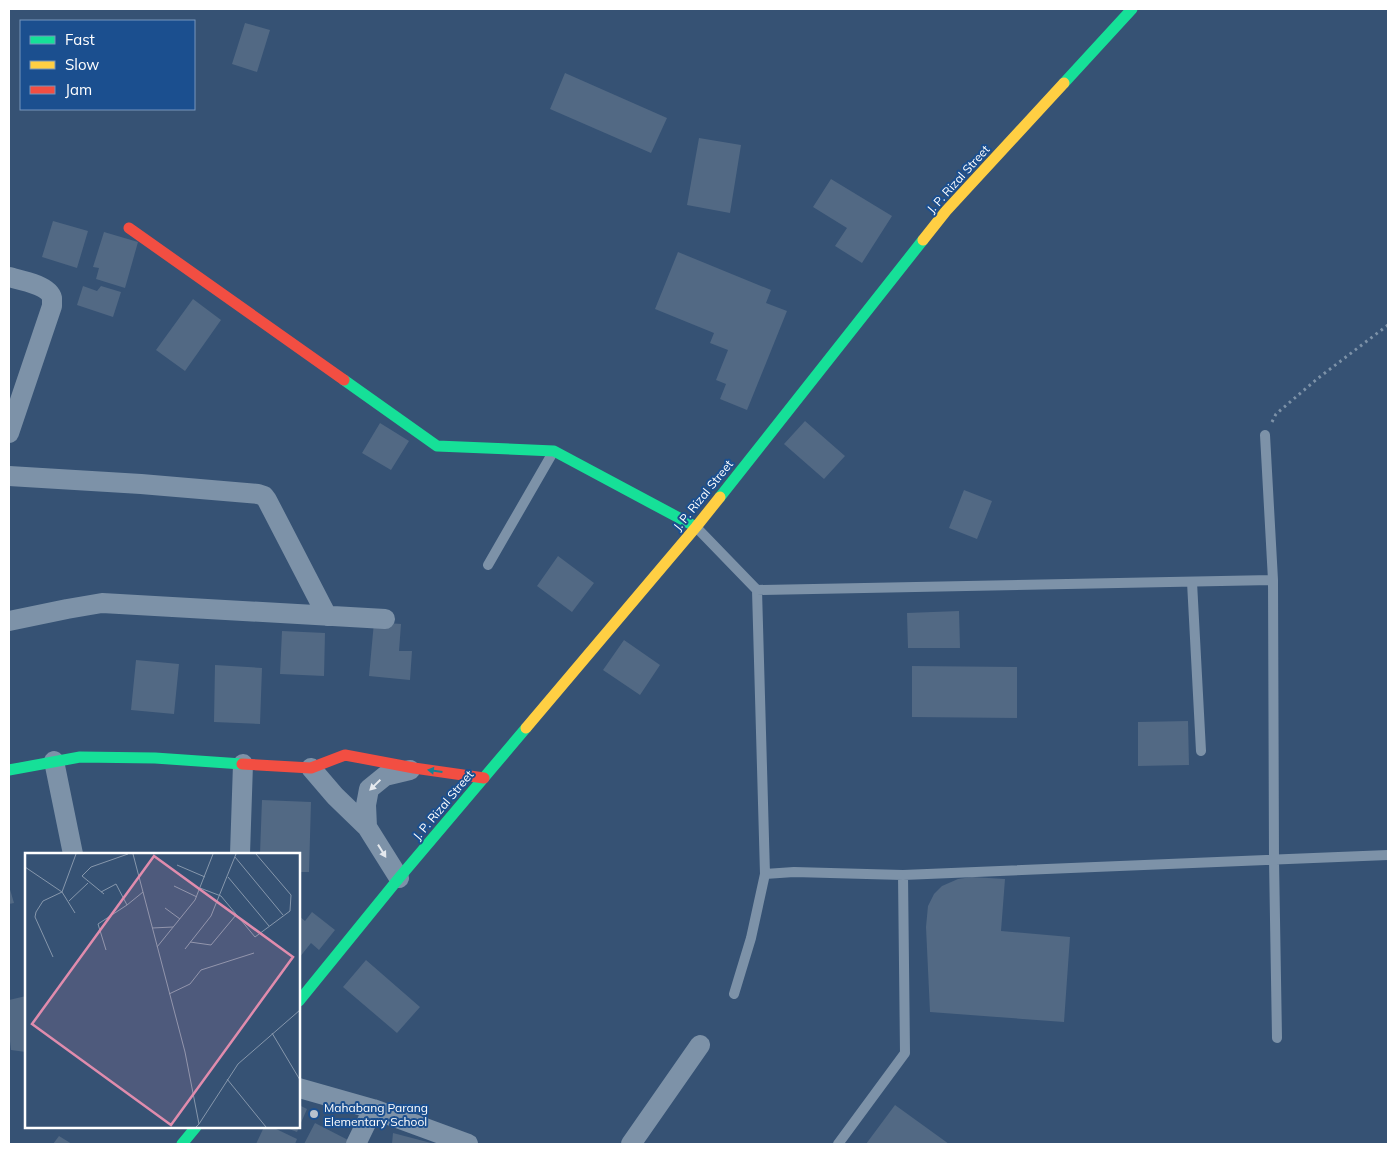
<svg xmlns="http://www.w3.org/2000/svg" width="1397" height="1153" font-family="Mulish,sans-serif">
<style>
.building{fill:#526984}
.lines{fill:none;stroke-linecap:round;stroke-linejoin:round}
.path{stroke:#7d92a8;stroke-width:3;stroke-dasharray:2.5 4;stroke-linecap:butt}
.lane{stroke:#7d92a8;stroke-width:10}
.street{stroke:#7d92a8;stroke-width:20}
.fast{stroke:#16e098;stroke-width:11}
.slow{stroke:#ffcf43;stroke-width:11}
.jam{stroke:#f24e42;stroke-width:11}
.oneway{fill:#198292}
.oneway2{fill:#e5e9ee}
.poi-dot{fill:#b9c2ce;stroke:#1b4f8f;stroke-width:2}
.labels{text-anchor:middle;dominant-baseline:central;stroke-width:4;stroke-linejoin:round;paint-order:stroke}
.street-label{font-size:12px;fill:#fff;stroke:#1b4f8f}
.poi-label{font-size:12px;fill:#fff;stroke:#1b4f8f;text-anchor:start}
.inset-road{fill:none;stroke:#8697ac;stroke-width:1}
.view{fill:#e08cad;fill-opacity:0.15;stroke:#e08cad;stroke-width:2.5}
.inset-edge{fill:none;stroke:#fff;stroke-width:2.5}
</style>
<rect width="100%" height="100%" fill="#365274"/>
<path class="building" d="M245,23L270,30L257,72L232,64Z
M565,73L667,118L651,153L550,109Z
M699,138L741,145L730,213L687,205Z
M831,179L892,216L862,263L835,246L847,228L813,207Z
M53,221L88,231L77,268L42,257Z
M104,232L138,242L125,288L96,279L99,268L93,267Z
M678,252L771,290L766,303L787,311L747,410L720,399L726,384L716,380L728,350L710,343L714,333L655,309Z
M83,286L97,291L101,286L121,292L113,317L77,305Z
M193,299L221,320L185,371L156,350Z
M805,421L845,456L824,479L784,444Z
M380,423L409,441L391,470L362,453Z
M964,490L992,501L977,539L949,528Z
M558,556L594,583L572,612L537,586Z
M959,611L960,648H908L907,613Z
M374,622L401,624L399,651H412L410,680L369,676Z
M282,631L325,633L324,676L280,674Z
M624,640L660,665L640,695L603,670Z
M136,660L179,664L174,714L131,710Z
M215,665L262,668L260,724L214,722Z
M912,666L1017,667V718L912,717Z
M1188,721L1189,765L1138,766V722Z
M262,800L311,802L309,872H299V854H260Z
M972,877L1005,879L1001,931L1070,937L1064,1022L930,1012L926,927L928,906L934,894L942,886L958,879Z
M9,886L14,903L9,904Z
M312,912L335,930L319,950L311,943L299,958V916L305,921Z
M366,960L420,1007L397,1033L343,987Z
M26,996V1052L11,1050L9,1033V1000Z
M299,1105L307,1109L297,1132L284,1127H299Z
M895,1105L949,1144H866Z
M315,1123L350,1141L348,1144H304Z
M264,1127H272L297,1139L295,1144H256Z
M393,1133L435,1144H392Z
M59,1136L72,1144H53Z"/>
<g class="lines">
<path class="path" d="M1272,422L1276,414L1317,379L1388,325"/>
<path class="lane" d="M1265,435L1273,580L1274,860L1277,1038
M696,527L757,590L765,874L751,938L734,994
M488,565L552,454
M1192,582L1201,751
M757,590L1273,580
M765,874L794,872L903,875L1388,855
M838,1144L905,1053L903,875"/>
<path class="street" d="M9,277C20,280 49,285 52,298C52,298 52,305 52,306L9,433
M9,476L141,484L258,494L264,496L267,500L327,616
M9,621L67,609L102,603L385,619
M54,761L73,854
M311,768L335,796L367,827L399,878
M367,827L366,805L369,789L385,776L410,770
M240,854L243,764
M299,1088L373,1109L356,1144
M373,1109L468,1144
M631,1144L700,1045"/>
<path class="fast" d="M1064,83L1132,9
M344,380L437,446L554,451L696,527
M720,497L923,240
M9,770L80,757L155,758L242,764
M299,1001L399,878L526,728
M182,1144L196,1127"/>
<path class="slow" d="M923,240L946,211L1064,83
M526,728L696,527L720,497"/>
<path class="jam" d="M129,228L344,380
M242,764L311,768L345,755L414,768L484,778"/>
</g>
<defs><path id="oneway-solid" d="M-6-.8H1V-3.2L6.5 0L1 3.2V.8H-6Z" transform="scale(1.25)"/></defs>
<use class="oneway" href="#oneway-solid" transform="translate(435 771) rotate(-172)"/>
<g class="oneway2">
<use href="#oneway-solid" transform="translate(375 785) rotate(136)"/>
<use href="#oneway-solid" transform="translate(382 851) rotate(58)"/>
</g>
<circle class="poi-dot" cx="314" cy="1114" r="5"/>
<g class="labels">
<g class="street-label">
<text transform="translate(958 179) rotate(-48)">J. P. Rizal Street</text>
<text transform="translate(703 495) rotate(-51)">J. P. Rizal Street</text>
<text transform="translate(443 805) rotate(-50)">J. P. Rizal Street</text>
</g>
<g class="poi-label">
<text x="324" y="1107">Mahabang Parang<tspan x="324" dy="14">Elementary School</tspan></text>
</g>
</g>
<g transform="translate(25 853)">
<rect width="275" height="275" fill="#365274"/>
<path class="inset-road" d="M108,1L160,199L174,271L171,274M210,4L258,62M152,12L180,24M0,14L37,39L50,60M203,24L244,73M149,33L172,44M175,35L196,43L230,84L265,58L266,42L231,1M76,39L91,31L102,52L118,39M79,41L57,23L66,14L103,1M44,48L63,30M140,55L155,66M127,75L148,74M165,89L186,92L211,62M132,94L170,47L188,1M160,96L186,63L211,1M81,97L73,71L102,52M28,104L10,64L11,59L18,48L37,39L51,1M144,141L165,131L176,117L229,100M247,180L275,227M202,226L241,274M174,271L213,211L275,157"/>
<path class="view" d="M129,3L268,104L146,272L7,171Z"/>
<rect width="275" height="275" class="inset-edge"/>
</g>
<rect width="1397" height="1153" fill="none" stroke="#ffffff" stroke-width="20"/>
<rect x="20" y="20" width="175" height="90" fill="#1b4f8f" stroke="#7695bc"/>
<rect x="30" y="36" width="25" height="8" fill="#16e098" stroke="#7695bc"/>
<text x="65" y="45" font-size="15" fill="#ffffff">Fast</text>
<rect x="30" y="61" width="25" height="8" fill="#ffcf43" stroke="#7695bc"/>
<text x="65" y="70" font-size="15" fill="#ffffff">Slow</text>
<rect x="30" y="86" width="25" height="8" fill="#f24e42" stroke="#7695bc"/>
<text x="65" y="95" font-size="15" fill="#ffffff">Jam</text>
</svg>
